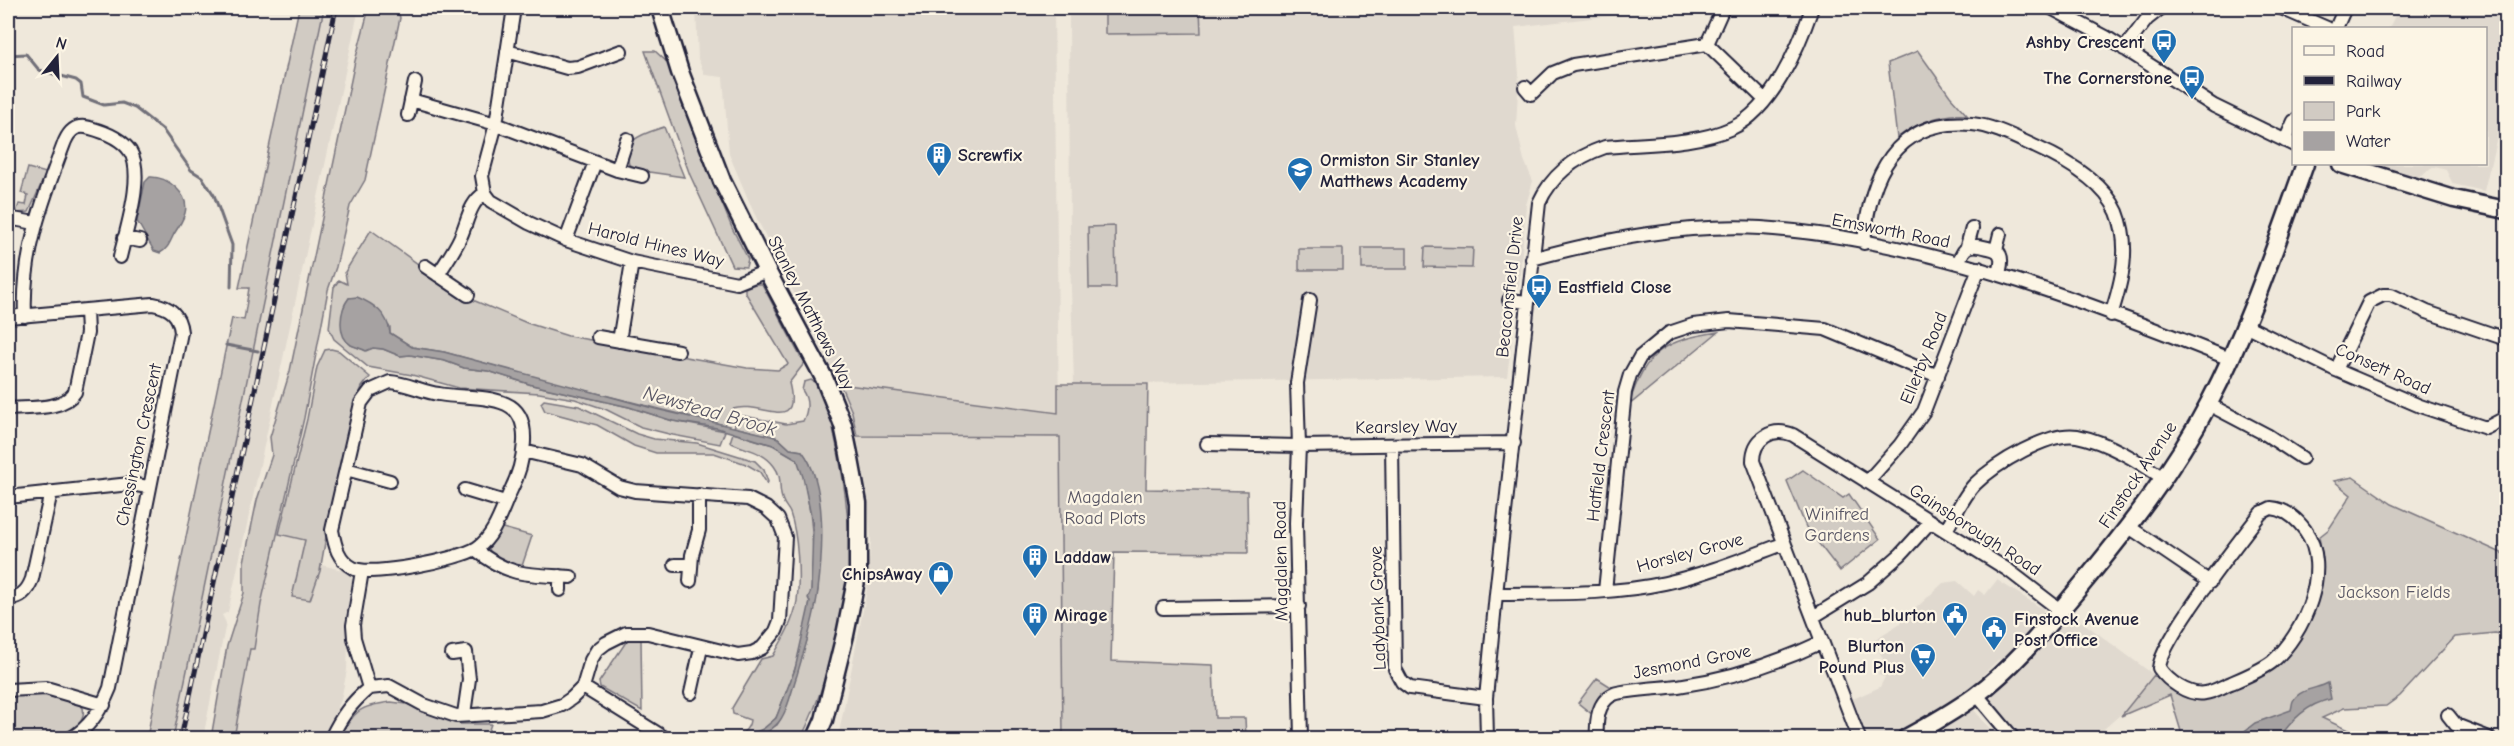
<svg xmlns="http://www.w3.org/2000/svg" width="2514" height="746" font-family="'Comic Neue',sans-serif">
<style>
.built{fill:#e0d9cf}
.green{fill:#d1cbc3;stroke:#7a767f;stroke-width:1.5}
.water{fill:#a6a2a2;stroke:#716f79;stroke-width:1.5}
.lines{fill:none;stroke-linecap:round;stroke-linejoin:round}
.stream{stroke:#716f79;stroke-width:3}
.street-casing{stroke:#22223b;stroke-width:16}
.secondary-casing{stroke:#22223b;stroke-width:21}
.street{stroke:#fcf5e5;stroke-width:12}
.secondary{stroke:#fcf5e5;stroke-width:16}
.rail-casing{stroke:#22223b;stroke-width:5}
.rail{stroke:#fcf5e5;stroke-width:3;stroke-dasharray:9;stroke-linecap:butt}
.labels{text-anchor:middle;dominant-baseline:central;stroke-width:4.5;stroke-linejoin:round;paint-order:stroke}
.poi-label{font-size:18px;font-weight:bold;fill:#22223b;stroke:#fcf5e5;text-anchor:start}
.street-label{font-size:18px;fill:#22223b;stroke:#fcf5e5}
.park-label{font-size:18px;fill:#575564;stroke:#fcf5e5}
.water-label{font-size:20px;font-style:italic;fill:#575564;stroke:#fcf5e5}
</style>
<rect width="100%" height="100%" fill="#efe8db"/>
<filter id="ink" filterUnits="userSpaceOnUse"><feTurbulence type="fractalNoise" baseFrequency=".0167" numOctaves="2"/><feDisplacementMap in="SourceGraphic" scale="12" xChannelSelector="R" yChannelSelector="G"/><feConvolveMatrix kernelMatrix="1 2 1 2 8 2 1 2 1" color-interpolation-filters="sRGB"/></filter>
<g filter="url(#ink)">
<path class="built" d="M324,8H359L228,612L222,615L226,623L203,738H173Z
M696,8H1054L1059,413L840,384L754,213L729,154L723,77L705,75L698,59Z
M1069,8H1676L1515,27L1519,74L1516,126L1524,160L1533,181L1526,205L1519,286L1511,292L1509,308L1515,314L1507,377L1074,384L1070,257Z
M2399,8H2506V129L2499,128L2484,191L2453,184L2446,170L2439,168L2433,167L2418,177L2378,164H2486V28H2389Z
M857,436L1060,437L1063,738H838L866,595L871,540L868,498Z
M273,533L305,540L301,560L342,570L350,575L353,583L345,620L348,643L347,670L341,700L324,738H234Z
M1997,580L2043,609V618L2006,658L1998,660L1951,706L1888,738L1868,737L1853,699L1880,687L1885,677L1878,675L1883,659L1874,640L1899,624L1943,583L1957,581L1974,596L1978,590L1985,595Z
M2070,613L2154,675L2131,705L2094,738H2021L1991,701L1992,696L1994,691Z
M1974,710L1998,738H1925Z"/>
<path class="green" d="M299,8H324L173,738H147L173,599L232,318L244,320L249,288H239Z
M369,8H398L400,18L365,180L350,206L336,267L328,290L304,418L261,604L254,649H250L234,738H211L227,646L244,593V562L257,500L272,455L270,437L290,371L355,61Z
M1105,8H1200L1201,33L1105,34Z
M645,51H655L669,64L680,99L732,228L748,259L746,267L732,266L690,175Z
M1918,51L1950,96L1967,115C1940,113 1918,122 1897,138L1888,63Z
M664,127L684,177L649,172L629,165C622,138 643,134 664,127Z
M28,168L46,173L29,212L16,213L19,204L26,205L28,195L21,193Z
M1115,226L1116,288H1089L1088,227Z
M371,230L461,295L527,323L568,336L747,368L778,370L788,364L745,292V288L755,284H762L800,356L806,361L789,383C802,435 760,400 733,409L724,425L556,383L444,352L412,347L390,333V327L349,298C337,314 344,328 351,345L365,350L373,348L383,349L400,356L410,355L445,361L464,368L488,371L532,385L629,407L673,421L725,431L720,444L673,435L641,427L605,409L575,399L539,393L459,388L412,375L368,367L334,339L329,328L334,287L339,280L347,284L345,272Z
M1425,247L1473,248L1472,268L1424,267Z
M1362,248H1407V269H1362Z
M1299,249H1343V270H1299Z
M1718,332L1629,405C1645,351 1665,340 1718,332Z
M331,349L339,351L370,377L362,387L356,402L329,520L320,571L310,600L292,597L305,540L279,534L307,419L317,367L325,350Z
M811,380C826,387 831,418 834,433C844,476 850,519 849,564C849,576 845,588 843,600C835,647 823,695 801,738H753L777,725L781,718L807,640L818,590L821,527L810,464L802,451L790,449L778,438L734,427L738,417L744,416L786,424L803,421C808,411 809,400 802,390L804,382Z
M840,384L1058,413V384H1148L1146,489L1247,491L1248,553L1114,552L1111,661L1213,665L1215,718H1245L1246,738H1063L1060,437L857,436L852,412Z
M544,400L579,406L637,434L654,439L697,443L755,461L764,470L768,482L767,484L760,472L746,464L714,453H656L634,446L597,425L545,411L541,403Z
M733,433L773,445L797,459C804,468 804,482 807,494C820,562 811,634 784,698C781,704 779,714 775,719C764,732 746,738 730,738C740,735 749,731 750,720L733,714L732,708L761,659L773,656C783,639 794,620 797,601C800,577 798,535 790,513C788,508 784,505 783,501C777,488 784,479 774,466C762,450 745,450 730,442Z
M1803,470L1843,498L1849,494L1880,539L1840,571L1806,527L1787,481Z
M2353,477L2392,504L2506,555V635L2495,633L2455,637L2400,696L2386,706L2344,708L2322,718L2365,738H2183L2170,695L2121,716L2154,675L2167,685L2189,697L2251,679L2309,611L2322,572L2323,560L2319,537L2329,529L2351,495L2334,481Z
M499,527L532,536L522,566L500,560L490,553L489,547Z
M628,639L641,640L642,711L600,687L599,682Z
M1597,678L1616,690C1600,694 1594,699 1593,715L1578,703Z
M39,691L79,703L83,708C86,721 72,736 59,738C44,742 24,738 8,738V695Z
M391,702L407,704L460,724H491L486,738H340C355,710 359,706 391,702Z"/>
<path class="water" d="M150,177C167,176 190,194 185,213C183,220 178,228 174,234C170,242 168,249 160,253L154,251L137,221L145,182Z
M357,297C374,304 388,314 390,333L412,347L444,352L656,409L768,435L778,438L790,449L802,451C827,482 823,551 818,590C815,618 805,647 797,675C792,689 787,715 776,725C767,734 754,739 742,738L763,729L776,718L795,669L810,602L808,598L811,591L813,526L803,477L797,459L773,445L717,428L673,421L629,407L532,385L488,371L464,368L445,361L410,355L400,356L383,349L373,348L366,351C361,348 355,347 351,345C336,336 340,309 349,298Z
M2328,683L2331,699C2307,704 2292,720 2279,738H2213L2217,732L2225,736H2233L2242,733L2255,723L2291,710C2292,707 2292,703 2293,701C2300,688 2318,689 2328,683Z"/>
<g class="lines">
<path class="stream" d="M8,55L26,54L39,70L76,80L81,84L83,97L104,105L122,103L135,108L163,130L191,170L202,177L214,195L232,245L231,287
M226,345L258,351"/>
<defs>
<path id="street" d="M514,8L496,124L482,176L485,193L491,201L529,223L566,240L632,262L737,283L767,271
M2051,8L2106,37L2214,106L2294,145
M2281,8L2327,28
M2336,28L2345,8
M1707,44L1765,100
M1707,44L1723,8
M2124,49L2147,19L2161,8
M507,51L567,68L578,67L621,51
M1525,87L1531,94L1553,73L1573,65L1707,44
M411,100L496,124L617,170L642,176
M408,115L415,82
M2285,141L2294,121
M617,170L627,139
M8,218L35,223
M124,238L140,241
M566,240L595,162
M1864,243C1869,178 1895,117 1972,124C1994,126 2016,138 2036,147C2065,160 2104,182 2117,212C2131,247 2122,281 2111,315
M1967,246L1972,228
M1996,250L2000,234
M1532,259C1606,239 1684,224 1761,228C1920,238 2083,300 2230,359
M1959,262C1964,245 1971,243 1988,248C1992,249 1998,250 2000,255C2003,261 2000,269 1999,274
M425,266L468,295
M438,275C445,263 454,251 460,238C468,221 469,203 485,193
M1509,300L1528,302
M25,316C22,253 43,199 65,141C70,130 77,124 90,128C105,132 121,138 130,151C145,175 126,230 120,257
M8,317L153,304C170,307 179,314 181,332L110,688C102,708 91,727 71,738
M2245,325L2336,370L2420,406L2486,428L2503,419L2506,414
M598,337L678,351
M619,341L632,262
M2336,370L2369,302L2383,295H2391L2427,312L2506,339
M390,382C407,383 422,392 439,394C460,398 486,395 506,404C536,417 522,468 511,490C502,509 495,536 477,548C460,559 370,578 353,568C338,560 335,546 332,530L361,403L370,391Z
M2208,404L2267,435L2302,458
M8,409C28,407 63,411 75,392L87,333L86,310
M1207,444L1299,446L1514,443
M1392,445L1395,669L1402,682L1410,688L1486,698
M346,469L390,481
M1867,482L1900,445L1924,411L1979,268
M465,490L505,502
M8,497L130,484L148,487
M2271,508C2285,509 2297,519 2305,530C2333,568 2304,635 2272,662C2260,671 2245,677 2231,683C2223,686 2214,692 2205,693C2188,696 2168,681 2159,668C2161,640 2240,540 2261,513Z
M2129,527L2210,582
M1946,530C1955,516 1963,496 1975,484C1995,464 2049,431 2077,436C2108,442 2138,461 2163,478
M475,549C510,578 529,574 571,577
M675,565H691
M362,571L353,625L354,638L369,688
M690,581L692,555L699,530V495
M560,590V576
M1605,591L1625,392L1630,375L1640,357L1669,333L1693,325L1729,321L1825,329L1938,376
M1496,594C1552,593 1610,595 1665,583C1706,574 1745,558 1783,544
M8,599C21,597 27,592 32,579L51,492
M1163,608L1299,606
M1813,617L1868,583L1901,554L1931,521
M452,654L466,652L469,679L464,714
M583,687L665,738
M369,688L389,686L424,705L456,716L542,711L562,705L572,698L583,687L591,660L597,650L606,643L626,633H648L738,655L752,653L762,648L776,631L780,621L785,537L778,519L766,508L748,499L635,491L619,487L582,465L523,451
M8,690L46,688L104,705
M691,693L701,648
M1977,695L2013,738
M2448,715L2456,725L2489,738
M331,738C341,717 351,703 369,688
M1301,738L1296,523L1299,446L1297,383L1310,300
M1487,738L1486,698L1496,594L1539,203C1552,174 1576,157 1605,147C1647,143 1694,145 1732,128C1772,110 1799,46 1812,8
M1597,738C1596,724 1597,701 1614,694C1624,690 1664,688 1678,686C1728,679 1776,664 1822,642
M1859,738L1753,461C1753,439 1772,426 1793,435L2008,570L2060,610"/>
<path id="secondary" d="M660,8L680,72L722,181L767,271L824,378L843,425L849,454L858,503V571L845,635L824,720L816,738
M2341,164L2454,199L2506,210
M1906,738C1930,725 1953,712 1975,696C2015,666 2047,626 2079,588C2127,530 2174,470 2209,403C2249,327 2276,244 2305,164"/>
</defs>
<use href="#street" class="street-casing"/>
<use href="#secondary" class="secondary-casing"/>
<use href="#street" class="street"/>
<use href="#secondary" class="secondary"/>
<defs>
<path id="rail" d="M181,738L336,8"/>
</defs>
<use href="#rail" class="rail-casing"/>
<use href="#rail" class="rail"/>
</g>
</g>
<defs>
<symbol id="bus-pin" viewBox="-11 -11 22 30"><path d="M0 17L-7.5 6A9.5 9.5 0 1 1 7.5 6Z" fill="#1f6fb2" stroke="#fcf5e5"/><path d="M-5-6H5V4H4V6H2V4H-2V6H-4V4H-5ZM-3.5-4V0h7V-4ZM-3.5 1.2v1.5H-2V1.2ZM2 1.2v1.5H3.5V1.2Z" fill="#fff"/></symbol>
<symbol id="building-pin" viewBox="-11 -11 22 30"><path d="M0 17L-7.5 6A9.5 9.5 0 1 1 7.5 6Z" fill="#1f6fb2" stroke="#fcf5e5"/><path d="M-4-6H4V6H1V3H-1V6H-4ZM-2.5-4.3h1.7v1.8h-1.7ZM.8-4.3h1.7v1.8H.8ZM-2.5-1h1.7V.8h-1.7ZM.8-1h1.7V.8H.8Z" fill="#fff"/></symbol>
<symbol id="school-pin" viewBox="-11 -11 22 30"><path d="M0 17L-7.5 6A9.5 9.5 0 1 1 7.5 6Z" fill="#1f6fb2" stroke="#fcf5e5"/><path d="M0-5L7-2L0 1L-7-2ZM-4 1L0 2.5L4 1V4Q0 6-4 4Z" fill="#fff"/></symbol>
<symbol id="shop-pin" viewBox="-11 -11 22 30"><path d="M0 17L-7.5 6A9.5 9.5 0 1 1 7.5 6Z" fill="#1f6fb2" stroke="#fcf5e5"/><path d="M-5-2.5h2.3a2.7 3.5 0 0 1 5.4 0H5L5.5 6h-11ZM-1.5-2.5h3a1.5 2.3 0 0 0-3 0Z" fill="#fff"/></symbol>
<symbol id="civic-pin" viewBox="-11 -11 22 30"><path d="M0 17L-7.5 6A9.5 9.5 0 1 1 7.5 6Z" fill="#1f6fb2" stroke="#fcf5e5"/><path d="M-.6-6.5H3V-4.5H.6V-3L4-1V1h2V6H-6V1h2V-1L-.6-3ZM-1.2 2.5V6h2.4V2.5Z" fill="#fff"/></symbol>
<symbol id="supermarket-pin" viewBox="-11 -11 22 30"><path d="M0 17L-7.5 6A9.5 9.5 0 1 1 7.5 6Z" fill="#1f6fb2" stroke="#fcf5e5"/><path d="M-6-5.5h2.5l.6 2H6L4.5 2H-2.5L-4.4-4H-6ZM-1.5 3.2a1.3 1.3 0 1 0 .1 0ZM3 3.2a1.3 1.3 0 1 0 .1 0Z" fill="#fff"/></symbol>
</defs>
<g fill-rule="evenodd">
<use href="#bus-pin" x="2149" y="27" width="30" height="40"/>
<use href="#bus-pin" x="2177" y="63" width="30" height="40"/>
<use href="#building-pin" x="924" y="140" width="30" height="40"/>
<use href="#school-pin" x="1285" y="155" width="30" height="40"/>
<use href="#bus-pin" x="1524" y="272" width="30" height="40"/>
<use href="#building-pin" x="1020" y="542" width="30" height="40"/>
<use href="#shop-pin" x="926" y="559" width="30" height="40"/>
<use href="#building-pin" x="1020" y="600" width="30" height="40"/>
<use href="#civic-pin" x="1940" y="600" width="30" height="40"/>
<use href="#civic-pin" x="1979" y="614" width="30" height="40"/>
<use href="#supermarket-pin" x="1908" y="641" width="30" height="40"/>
</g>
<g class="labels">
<g class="poi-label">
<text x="2144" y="42" text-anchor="end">Ashby Crescent</text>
<text x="2172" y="78" text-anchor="end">The Cornerstone</text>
<text x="958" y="155">Screwfix</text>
<text x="1320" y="160">Ormiston Sir Stanley<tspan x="1320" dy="21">Matthews Academy</tspan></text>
<text x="1558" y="287">Eastfield Close</text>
<text x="1054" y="557">Laddaw</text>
<text x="922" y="574" text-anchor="end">ChipsAway</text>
<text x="1054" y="615">Mirage</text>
<text x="1936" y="615" text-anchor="end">hub_blurton</text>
<text x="2014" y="619">Finstock Avenue<tspan x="2014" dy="21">Post Office</tspan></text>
<text x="1904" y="646" text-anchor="end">Blurton<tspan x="1904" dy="21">Pound Plus</tspan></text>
</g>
<g class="street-label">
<text transform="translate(1891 231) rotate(11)">Emsworth Road</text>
<text transform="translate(656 245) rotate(14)">Harold Hines Way</text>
<text transform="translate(1510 287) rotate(-84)">Beaconsfield Drive</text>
<text transform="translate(811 313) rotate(63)">Stanley Matthews Way</text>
<text transform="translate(1924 358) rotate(-68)">Ellerby Road</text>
<text transform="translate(2383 369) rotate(24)">Consett Road</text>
<text transform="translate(1406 427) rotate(-1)">Kearsley Way</text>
<text transform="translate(139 445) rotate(-78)">Chessington Crescent</text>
<text transform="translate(1601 456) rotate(-83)">Hatfield Crescent</text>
<text transform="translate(2138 475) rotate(-56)">Finstock Avenue</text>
<text transform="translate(1975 530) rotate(33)">Gainsborough Road</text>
<text transform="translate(1690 553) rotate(-15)">Horsley Grove</text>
<text transform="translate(1281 561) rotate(-91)">Magdalen Road</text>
<text transform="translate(1378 608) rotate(-92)">Ladybank Grove</text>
<text transform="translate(1692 662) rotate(-11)">Jesmond Grove</text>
</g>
<g class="park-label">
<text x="1105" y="497">Magdalen<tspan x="1105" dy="21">Road Plots</tspan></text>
<text x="1837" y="514">Winifred<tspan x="1837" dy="21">Gardens</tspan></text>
<text x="2394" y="592">Jackson Fields</text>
</g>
<g class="water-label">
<text transform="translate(710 411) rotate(16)">Newstead Brook</text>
</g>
</g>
<rect width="2514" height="746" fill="none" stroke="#fcf5e5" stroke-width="30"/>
<rect x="15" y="15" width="2484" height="716" fill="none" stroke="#22223b" stroke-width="2" filter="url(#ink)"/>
<rect x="2292" y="27" width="195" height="138" fill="#fcf5e5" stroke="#a5a1a1" stroke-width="1.5"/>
<rect x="2304" y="46" width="30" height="9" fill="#fcf5e5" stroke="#a5a1a1" stroke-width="1.5"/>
<text x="2346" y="57" font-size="18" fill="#22223b">Road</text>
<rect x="2304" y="76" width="30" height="9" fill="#22223b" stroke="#a5a1a1" stroke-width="1.5"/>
<text x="2346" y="87" font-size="18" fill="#22223b">Railway</text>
<rect x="2304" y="102" width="30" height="18" fill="#d1cbc3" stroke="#a5a1a1" stroke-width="1.5"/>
<text x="2346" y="117" font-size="18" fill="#22223b">Park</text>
<rect x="2304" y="132" width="30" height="18" fill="#a6a2a2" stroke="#a5a1a1" stroke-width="1.5"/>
<text x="2346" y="147" font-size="18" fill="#22223b">Water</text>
<g transform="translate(57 57) rotate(18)" stroke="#fcf5e5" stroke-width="4.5" paint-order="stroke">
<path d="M0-4.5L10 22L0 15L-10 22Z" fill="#22223b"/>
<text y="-9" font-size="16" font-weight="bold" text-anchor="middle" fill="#22223b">N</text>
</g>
</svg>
